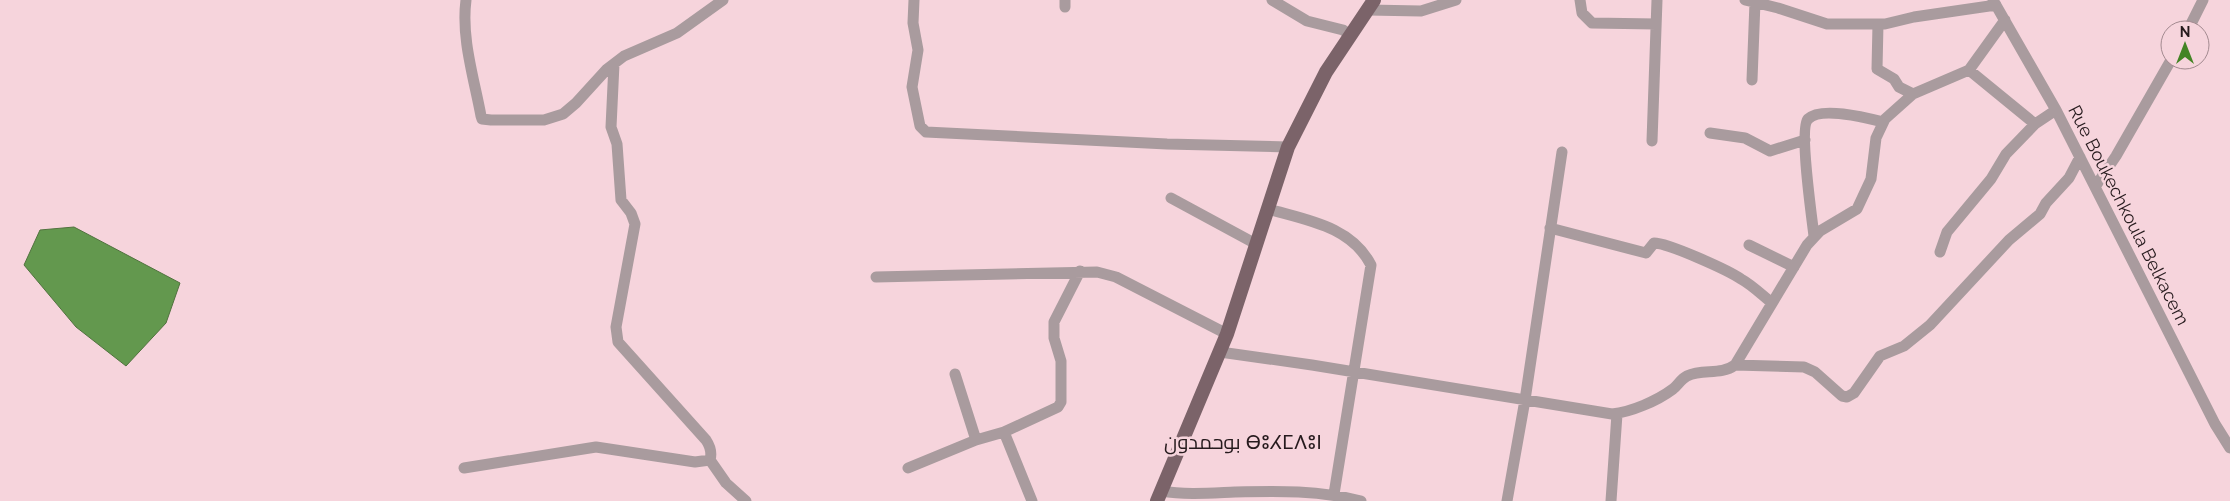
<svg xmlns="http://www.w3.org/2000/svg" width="2230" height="501" font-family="Raleway,Cairo,'Noto Sans Tifinagh',sans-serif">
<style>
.water{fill:#63984e;stroke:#51723f}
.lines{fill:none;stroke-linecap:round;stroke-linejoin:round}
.minor{stroke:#a99b9e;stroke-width:11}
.major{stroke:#7b6369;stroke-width:14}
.labels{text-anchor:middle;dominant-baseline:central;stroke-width:5;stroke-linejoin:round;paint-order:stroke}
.street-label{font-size:18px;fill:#261a1d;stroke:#f6d4dc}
.quarter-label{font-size:20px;fill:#261a1d;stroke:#f6d4dc}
</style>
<rect width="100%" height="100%" fill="#f6d4dc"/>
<path class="water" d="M74,227L180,283L166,323L126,366L76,327L24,265L40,230Z"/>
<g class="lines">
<path class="minor" d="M466,0C461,38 474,78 481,116L482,119L491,120H544L563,114L576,103L607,69L624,56L677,33L723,0
M914,0L913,23L918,50L912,87L920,126L926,132L1167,144L1288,147
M1272,0L1307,21L1343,30L1350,35
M1580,0L1582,13L1592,23L1656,24
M1745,0L1778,8L1827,24H1885L1914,17L1996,5
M1993,0L2056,110L2215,424L2230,448
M1065,7V0
M1368,10L1421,11L1456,0
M1878,24L1877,69L1894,79L1899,87L1913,94
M2188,30L2203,0
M614,64L611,127L617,144L621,200L631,213L635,224L616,327L618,342L706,440C710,446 712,453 710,460L726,483L746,501
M1969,70L2035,124L2056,110
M1752,80L1755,2
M1710,133L1745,138L1770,151L1805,140
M1652,141L1657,0
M2095,187L2116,156L2171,60
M1171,198L1256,244
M1268,209C1306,220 1351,226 1371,265L1334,494
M1550,228L1646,253L1654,243C1668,243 1728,270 1741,279C1752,285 1762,295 1772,303
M1814,236C1812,219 1799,128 1808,119C1821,106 1867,118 1883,122
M1749,245L1794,267
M1940,252L1947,232L1991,179L2006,154L2035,124
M876,277L1097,272L1116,277L1227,334
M1220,352L1312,365L1612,414C1631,412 1657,401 1673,389C1678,385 1681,379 1687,376C1703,368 1720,376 1735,365L1807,245L1820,231L1857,209L1871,179L1876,138L1885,119L1913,94L1969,70L2005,20
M1735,365L1804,367L1815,372L1842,396L1847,397L1854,393L1880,356L1904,346L1930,325L2009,240L2040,214L2046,203L2069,178L2080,157
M955,374L976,440
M1004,432L1032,501
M464,468L596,447L695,462L710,460
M908,468L976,440L1004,432L1058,407L1061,402V361L1054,338V322L1080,271
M1161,491C1186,495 1210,493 1235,492C1278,491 1319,490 1361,501
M1507,501L1525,400L1562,152
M1611,501L1617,414"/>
<path class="major" d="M1157,501L1227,334L1288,147L1326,72L1374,0"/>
</g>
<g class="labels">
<g class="street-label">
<text transform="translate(2129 215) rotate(63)">Rue Boukechkoula Belkacem</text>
</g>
<g class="quarter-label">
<text x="1243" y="442">بوحمدون ⴱⵓⵃⵎⴷⵓⵏ</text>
</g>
</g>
<g transform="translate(2185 45)"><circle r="24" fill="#f6d4dc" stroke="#a38a90"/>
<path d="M0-4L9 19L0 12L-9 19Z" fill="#438425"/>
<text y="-8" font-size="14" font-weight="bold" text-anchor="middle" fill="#261a1d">N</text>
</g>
</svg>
